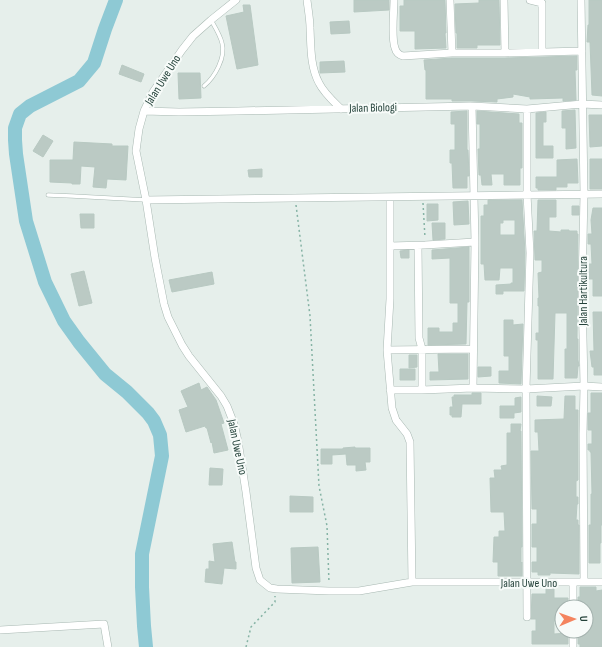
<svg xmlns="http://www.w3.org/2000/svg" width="602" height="647" font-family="'Sofia Sans Condensed',sans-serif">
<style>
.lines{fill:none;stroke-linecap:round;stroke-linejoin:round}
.river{stroke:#8ec9d4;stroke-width:14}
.building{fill:#bbcac4;stroke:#b8c9c2;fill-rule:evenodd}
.service-casing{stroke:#a8b8b2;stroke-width:4.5}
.minor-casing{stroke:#a8b8b2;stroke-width:8}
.path{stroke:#86b3a5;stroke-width:1.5;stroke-dasharray:2 3;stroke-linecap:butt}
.service{stroke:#fff;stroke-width:3.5}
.minor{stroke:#fff;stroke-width:7}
.labels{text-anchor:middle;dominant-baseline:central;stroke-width:4;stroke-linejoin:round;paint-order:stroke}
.street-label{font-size:12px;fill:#24423a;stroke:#f7fbf9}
</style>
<rect width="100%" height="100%" fill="#e6efeb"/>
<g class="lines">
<path class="river" d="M116,0L105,29L94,63L79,81L30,106L20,114L15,128V140L16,154L26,221L45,282L64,321L79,342L105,374L127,392L148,413L154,421L160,435L162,456L142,554V587L144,626L146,647"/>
</g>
<path class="building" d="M354,0H389V10L354,12Z
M404,0H445L446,33H445L446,48L415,49V31H400V6H404Z
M479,0H499L500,45H477V48H457V33H456L455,4L479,3Z
M589,0H602V96L592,95L590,42H587L588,25H589Z
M243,5H250L258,65L237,69L226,16L244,12Z
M349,21L350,33L331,34L330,22Z
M577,56V70H575L576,100L563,101V98L530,99V97L513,94V97L497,99V102L472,101H452V99H426V70H425L424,60L452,58H505Z
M344,61L345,72L320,73V62Z
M122,65L144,74L141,82L119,74Z
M178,73H200L201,98L179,99Z
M575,110L576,148L566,149V128H562V111Z
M467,111V150H468L469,176H467V188H453L452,163H450V150H455V124H451V112Z
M477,111L519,114V123H522V168H520V185H504V174H491L492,185H482L481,175H479L478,149H480V124H477Z
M546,112V122H543V146H553V158H536V113Z
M589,115H602V146L590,147Z
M43,135L53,141L43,157L33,151Z
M74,142L112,144V146H128L126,180L107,179L106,188L93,187L95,167L81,166L80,184H72V183L50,182V160H73Z
M577,159L578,183H567V187H556V190H538V188H536V177H557V160Z
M590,159H602V189H590Z
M262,169V177H249L248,170Z
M488,200H522L525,253L524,291H503V294H496V285L511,284V283H513V268H500L499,280H485L484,264H481V216H484V205H488ZM503,220H515V235H500V223H503Z
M538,200H556V217H549V231L561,232V230H569V231H577V234H578L577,339H578V360L579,366H578L577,378H565V349H567V313H555L553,379H538V340H536V333H539V306H538V298H539L538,273L542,272V260H535L534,231H537Z
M468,201L469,224L454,225L453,202Z
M427,204H438V220L427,221Z
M572,206H579V215H572Z
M593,208H602V296H593V279H587L588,264H592L591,244H588V234H592L591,220Z
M80,214H94V228H81Z
M432,223H445V239L433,240Z
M469,247V302H467L466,344L428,345V328H439V332H453V323H458V303H450V258L432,259V250Z
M409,250V258H401L400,251Z
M84,271L92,303L79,306L71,274Z
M212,272L214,284L172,292L169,280Z
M593,312H602V375H594V367H592L590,351H594Z
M504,320H513V325L523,324L521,384L499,383V371H509V356H504Z
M438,354H468V379L430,380V372H439Z
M409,355H417V367L409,368Z
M478,367H491V376L478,377Z
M400,369H415V380H400Z
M199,383L201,390L207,387L216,400L224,423L221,424L228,450L214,453L212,442L211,443L207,428H206L205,426L186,432L179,410L188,407L181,391Z
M472,393H481V404H462L461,417H452V415H450V407H453L452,397H454V395H472Z
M591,393H602V525H601V543H600V563H589V525H591V494H592L591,452H590V450H588V444H592V430H588V413H591Z
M537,396L552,397L551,406H537Z
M565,396H575V410H578V480L576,481V497H578V504H577L576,520H578V525H579V574L550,573V575H538V572H532V562H537V547H532V524H537V509H532L531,451H539L538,432H535V420L564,419Z
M521,397V412L514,413V418H500V406H515V398Z
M511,424H521L520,431H521L522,547H521V563L522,562V576H498V562H493L494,537H499V531H505L504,512H491L490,478H495L494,470H502L501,466L507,465V433H511Z
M355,447V448H370V462H365L366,470L356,471V465H347L346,454L332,455V464H321V449H343V448Z
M210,468L223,469L222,485H209Z
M290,496L313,497V512H290Z
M232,542L235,562H236V569L224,568L222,584L205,582L206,569H209V561L215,562L213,544Z
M318,547L320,582L292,583L291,548Z
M546,587H554V598H568V606L562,607V621H554V634L568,633V644H532V631H536V619H531L532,594H546Z
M580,587H596V591L602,590V647H580V644H578V635L586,634V607L578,606V597H580Z"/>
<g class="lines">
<defs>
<path id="service" d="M204,86C215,77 226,57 222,43C220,35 215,27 211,20
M48,195L72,196L146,200"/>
<path id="minor" d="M236,0L211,20L193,36L182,50L153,92L144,111L139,129L136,151L146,200L155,258L164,304L168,317L182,345L189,356L221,396L227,406L234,424L238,441L246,492L256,568L260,580L270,588L277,589L329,591H359L412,582H602
M307,0C308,9 310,19 310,28C311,46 310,66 319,83C324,93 333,101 341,109
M394,0C394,11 391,38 395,48C396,52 399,55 403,56L452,53H505L582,51
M450,0L452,53
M504,0L505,53
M530,0L542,3V52
M581,0L584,194L582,289L584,386L583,434L584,582
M472,106L475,242L473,388
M527,109V194L530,253L526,389L527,617
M144,111L179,112L238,111L472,106L527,109L582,104L602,105
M390,197V299L387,350L392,408L396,420L407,434L410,442L412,582
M146,200L602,194
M390,246L425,245L475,242
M418,246L419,338L422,349V390
M387,350L473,349
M390,390H422L473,388L526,389L584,386L602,387
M573,607V583
M0,630L104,624L108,647
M573,647V631"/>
</defs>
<use href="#service" class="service-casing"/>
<use href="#minor" class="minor-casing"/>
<path class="path" d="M423,203L425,238
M296,205L310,316L319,486L327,526L329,583
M246,647L251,627L275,602V596"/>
<use href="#service" class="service"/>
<use href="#minor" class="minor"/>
</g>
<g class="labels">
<g class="street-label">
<text transform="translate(163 80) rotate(-58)">Jalan Uwe Uno</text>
<text transform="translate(373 108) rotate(-1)">Jalan Biologi</text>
<text transform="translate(583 291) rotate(-90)">Jalan Hartikultura</text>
<text transform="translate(237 447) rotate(78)">Jalan Uwe Uno</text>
<text x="529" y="583">Jalan Uwe Uno</text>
</g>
</g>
<g transform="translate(574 619) rotate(88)"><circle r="19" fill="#f7fbf9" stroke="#a3b1ad"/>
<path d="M0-3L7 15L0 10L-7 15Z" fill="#f4845f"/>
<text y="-6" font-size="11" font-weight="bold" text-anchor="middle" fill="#24423a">U</text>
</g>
</svg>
